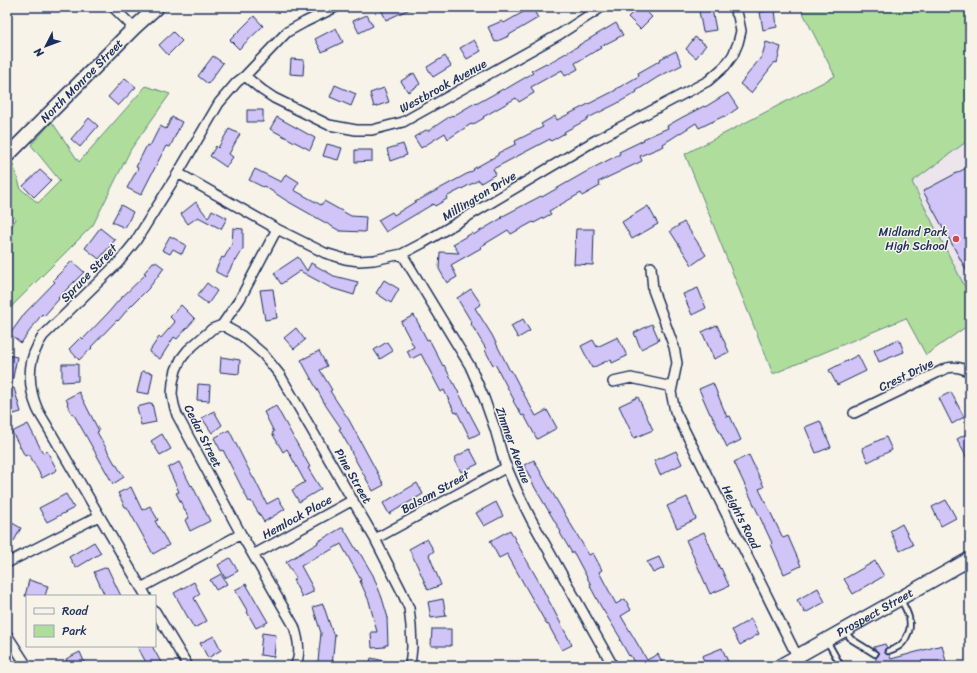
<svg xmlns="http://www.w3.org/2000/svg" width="977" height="673" font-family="Sriracha,sans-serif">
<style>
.built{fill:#ece5ec}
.green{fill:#aedd9c;stroke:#64867d}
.building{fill:#d1c4f6;stroke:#1b2f5e}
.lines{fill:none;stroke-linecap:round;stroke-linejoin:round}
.service-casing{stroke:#1b2f5e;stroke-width:8}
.minor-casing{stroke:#1b2f5e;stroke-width:12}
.secondary-casing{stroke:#1b2f5e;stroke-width:16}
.path{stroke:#1b2f5e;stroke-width:2;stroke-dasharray:4 3;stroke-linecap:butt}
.service{stroke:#f7f3e8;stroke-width:4.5}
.minor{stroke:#f7f3e8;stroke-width:9}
.secondary{stroke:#f7f3e8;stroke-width:13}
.poi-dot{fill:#d1495b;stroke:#f7f3e8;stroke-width:1.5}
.labels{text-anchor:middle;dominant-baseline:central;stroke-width:3;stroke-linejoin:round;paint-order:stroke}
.street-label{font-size:12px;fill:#1b2f5e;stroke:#f7f3e8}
.poi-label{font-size:12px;fill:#1b2f5e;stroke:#f7f3e8;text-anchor:end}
</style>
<rect width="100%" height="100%" fill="#f7f3e8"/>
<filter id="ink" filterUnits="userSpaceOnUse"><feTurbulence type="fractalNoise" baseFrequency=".025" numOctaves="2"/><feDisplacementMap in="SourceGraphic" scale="8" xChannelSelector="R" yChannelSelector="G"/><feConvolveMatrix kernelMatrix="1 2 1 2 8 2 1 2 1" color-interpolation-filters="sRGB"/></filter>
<g filter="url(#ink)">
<path class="built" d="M970,139V297L912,182Z"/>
<path class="green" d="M800,7H970V139L912,182L970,297V324L926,355L906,318L773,374L685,154L835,76Z
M146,86L170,94L131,149L93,225L13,305L7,314V235L16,219L7,210V166L12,161L21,189L38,203L60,181L31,145L52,122L79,162Z"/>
<path class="building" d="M380,7H414L386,20Z
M532,7L538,18L509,35V36L495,42L488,27L502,21L504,23Z
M638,7H642L652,17L640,29L628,17Z
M712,9L716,30L703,32L699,11Z
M775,10L777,27L763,30L760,12Z
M367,15L373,26L359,33L353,21Z
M254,16L263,26L239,49L230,40Z
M616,23L623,35L600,47L601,48L575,63L578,69L565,76L562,70L531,87L534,93L519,102L516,98L483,117L484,118L472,125L471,124L448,139L445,133L421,148L414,137L426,130L428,131L452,115L453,116L475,103L476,104L503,89L504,90L533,73L531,71L546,63L547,64L580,45H579Z
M336,28L343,42L322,52L315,39Z
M173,32L182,41L168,55L159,45Z
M695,37L706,45L696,58L686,49Z
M474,40L481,51L467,59L460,48Z
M766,42L781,47L777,63L775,62L751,93L740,84L762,56Z
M676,51L682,65L658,77L636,91L637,92L616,104L588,118V119L564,132L565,133L551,141L550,139L493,169L496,174L481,183L479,180L446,197L447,199L435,206L433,204L386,232L378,220L392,212L394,215L415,202L474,170L473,169L498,155V153L516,144L515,141L543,127L541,124L555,116L557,120L616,90V89L639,76L638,73L661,60L660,59Z
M213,56L223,63L208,84L198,76Z
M445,56L451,66L433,77L427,67Z
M291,59L304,60L303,75L290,74Z
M414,73L420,84L408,92L401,81Z
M125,78L136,87L118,106L108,97Z
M335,85L356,94L351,106L330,97Z
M384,88L389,102L374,107L370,93Z
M728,93L738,108L725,117L724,116L699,128L696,123L663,144L664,146L640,156L642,161L598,182L600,186L582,196L581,193L549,211L551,214L534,223L533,222L511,234L508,230L480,247L481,248L451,265L457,277L447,283L439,269L440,252L459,253L453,244L472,233L473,235L502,218L501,217L541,196L542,197L591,169L620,154L619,152L644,140L643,139L668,128L667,126L681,118L704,106L705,107Z
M247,110H263V122H247Z
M172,117L182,122L170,147L166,146L141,195L127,188L138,168L136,167L147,145L150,146L160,126L166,129Z
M277,117L315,138L310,150L270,129Z
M89,118L98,126L80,147L71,139Z
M229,129L240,134L229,154L233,157L226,167L210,156L216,146L218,148Z
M327,144L342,148L338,160L323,156Z
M403,144L407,155L390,161L387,149Z
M355,150H372V161L355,162Z
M970,166V204L966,206L970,213V277L923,191Z
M255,169L281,182L286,174L299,182L294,190L321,205L324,201L351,216L366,217L365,232L340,231L287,201L264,186L263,187L249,180Z
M40,170L51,180L34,197L23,186Z
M196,202L208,218L212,210L227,218L221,229L198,217L188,224L181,214Z
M121,205L133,212L125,228L112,222Z
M648,206L658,224L632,239L622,222Z
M684,222L706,255L692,265L670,231Z
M100,228L115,240L99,259L85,248Z
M233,228L243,229V249L236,261L235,260L226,277L216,272V269L222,257L224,258L232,244Z
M576,229H594L593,265L574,264Z
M170,236L186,245L182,254L173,249L170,254L162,250Z
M298,257L307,271L311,263L334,276L358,282L354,295L331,288L300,271L281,284L274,273Z
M72,261L84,272L58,298L59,299L44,316L42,314L21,343L10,334L25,313L55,282L53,280Z
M153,262H156L164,268L149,288L128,309L118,321L117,320L91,347L92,348L79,360L69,349L81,337L83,339L108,313L119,300L146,274L144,273Z
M384,280L399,289L391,303L376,293Z
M207,283L217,291L208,304L197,296Z
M698,288L706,308L692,315L683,294Z
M273,289L277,318L265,320L260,290Z
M471,289L481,304L475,308L492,335L510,371L511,370L522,391L536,416L547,410L557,428L537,439L524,415L522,416L513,401L514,400L495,364L493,365L485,350L486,349L471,324L472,323L457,298Z
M181,305L195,319L177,339L174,337L160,359L149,352L159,337L161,338L175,322L170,317Z
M414,315L427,340L429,339L443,366L444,365L480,433L470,438L457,412L455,413L444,390L441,392L421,354L411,359L407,351L414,347L401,322Z
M523,319L530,331L518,338L511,326Z
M652,324L659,340L641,349L634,333Z
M717,325L729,352L714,359L702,332Z
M296,328L305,340L294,349L284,338Z
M618,337L627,356L612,363L611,359L592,368L581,346L593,340L597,347Z
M899,339L904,352L879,362L874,350Z
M387,342L393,351L380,359L374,350Z
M319,351L327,366L320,370L332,390L330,391L349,420L384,485L373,491L351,452H352L339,429L341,428L326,406L301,360Z
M7,355L17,357L11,388H7Z
M858,355L866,371L837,385L829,370Z
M221,357L240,360L239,374L220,372Z
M62,364H78V381L62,382Z
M142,371L153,373L149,394L137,392Z
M713,383L727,417L730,416L741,440L727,447L711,414H710L699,389Z
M198,384L210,385L209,401L197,400Z
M14,388L21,412L7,416V389Z
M79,392L99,431L97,432L115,464H116L124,477L113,484L73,413L72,414L67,404L68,403L66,399Z
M951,392L964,417L952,424L939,398Z
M638,397L653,430L634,438L619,406Z
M152,403L156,422L141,425L137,407Z
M276,406L310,467L308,468L321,489L299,502L292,490L305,482L287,449L283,452L272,433L274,432L264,412Z
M214,411L222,425L212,433L202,418Z
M820,421L831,447L816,453L805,427Z
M28,424L43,453L47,451L57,470L42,478L29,454L25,456L12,432Z
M229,430L253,478H254L267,504L278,498L285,509L264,522L251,501L249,502L223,450L221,451L214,438Z
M970,432V464L957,439Z
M162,434L171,449L160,455L151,441Z
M886,437L892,450L868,462L862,448Z
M470,449L478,464L461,472L454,458Z
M676,451L682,464L660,475L654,461Z
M749,455L764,487L759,489L783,538L788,536L801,566L784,574L771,544L772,543L734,462Z
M534,460L546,482L589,555L593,553L602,570L599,572L616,604L625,599L631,610L621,616L647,660L658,654L664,666H636L630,655L629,656L620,640L621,639L600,605L590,586L591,585L574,553H572L560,533L561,532L535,488L524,465Z
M179,462L191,486L192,485L210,521L190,531L185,520L189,518L176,493L179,492L168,468Z
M417,483L423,494L389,514L383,503Z
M131,487L142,510L150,506L158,520L155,521L169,545L153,554L127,507H125L118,493Z
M66,494L74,508L47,522L39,508Z
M687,497L696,519L677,528L667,506Z
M946,500L956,518L941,526L932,507Z
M496,502L503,516L484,526L476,513Z
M7,520L21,528L14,541L7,538Z
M902,524L913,545L900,551L890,531Z
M343,527L357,551L358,550L373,575L382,598L388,618H387L388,645H385V647L372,648L371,632H377L369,601L360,581L361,580L341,544L324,554L323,553L301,566L313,588V592L302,597L293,580L296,578L286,562L318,543L317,542Z
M510,530L519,547L538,580L572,645L562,650L548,624L547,625L507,554L499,558L490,541Z
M704,532L720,569L721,568L729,586L710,594L686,540Z
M427,539L434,551L429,555L441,585L428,590L417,565L409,549Z
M94,542L101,553L76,568L69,557Z
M659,557L664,568L653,573L647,562Z
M230,558L238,571L225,578L218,565Z
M875,561L884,576L853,594L844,579Z
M107,567L121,596H105L94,572Z
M221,574L227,584L216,590L210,580Z
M29,580L48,586L45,596H25Z
M194,582L200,594L194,598L207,621L194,628L174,593Z
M246,584L268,622L256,628L247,612H248L235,590Z
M818,588L825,602L805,613L797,600Z
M443,599L446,616L431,618L428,602Z
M323,604L333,634H335L332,666H315L318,661L321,633L313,607Z
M751,619L759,634L740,645L732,630Z
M432,629H451V646H431Z
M262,633L276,635L274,657L260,655Z
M214,636L221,650L208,658L200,643Z
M885,644L887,648L884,650L885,653L887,655L889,654L891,659L942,645L947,666H876L875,664L876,663V658L878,656L879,654L877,651L874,649V647Z
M137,646H152L163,666H148Z
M722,648L729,664L724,666H706L702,656Z
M80,652L86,666H69L66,659Z
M371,658L393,663L392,666H369Z"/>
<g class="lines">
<defs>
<path id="service" d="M845,631L851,639L875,654
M827,641L841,666
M888,651C898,648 903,645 907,636C914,623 907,611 901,600
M798,657L803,666"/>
<path id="minor" d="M113,7L134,28
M245,76L262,90L274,98L329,125L356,130H372L403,122L560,34L602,7
M178,173L277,229L325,253L345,259L359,261L374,260L402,254L423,243L596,140L708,81L725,66L733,55L738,43L741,31L738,16L733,7
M277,229L240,299L222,325L212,329L188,350L181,359L176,370L173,382L172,394L174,405L177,415L241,534L294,626C298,638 302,654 295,666
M402,254L470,366L484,398L495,429L504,461L517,491L531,519L613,666
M651,267L653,290L674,347L677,363L671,392L675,411L797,656
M222,325L242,336L263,354L280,375L375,539L401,590L409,608L411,626L412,647L410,666
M613,382L631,378L672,387
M854,413L947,368C956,366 962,368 970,372
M375,539L507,467
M253,555L353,500
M7,563L99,516
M141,588L241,534
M146,596L46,424C43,419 39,413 37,408C29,389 27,365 37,347C38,343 41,340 43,336L118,263L135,242L178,173L219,103L237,82L245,76L287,32L305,22L336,7
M155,611L188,666
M7,635L27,666"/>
<g id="secondary">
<path id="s1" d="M7,156L134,28L157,7"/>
<path id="s2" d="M780,666L970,559"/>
</g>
</defs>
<use href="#service" class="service-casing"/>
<use href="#minor" class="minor-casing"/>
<use href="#secondary" class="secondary-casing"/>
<path class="path" d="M967,7L970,13"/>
<use href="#service" class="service"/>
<use href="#minor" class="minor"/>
<use href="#secondary" class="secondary"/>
</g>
</g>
<circle class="poi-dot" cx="956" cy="239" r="4"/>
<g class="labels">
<g class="street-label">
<text stroke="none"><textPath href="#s1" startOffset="106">North Monroe Street</textPath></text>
<text transform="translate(443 86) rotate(-29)">Westbrook Avenue</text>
<text transform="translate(479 196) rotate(-31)">Millington Drive</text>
<text transform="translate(89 273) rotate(-46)">Spruce Street</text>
<text transform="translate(906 375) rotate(-26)">Crest Drive</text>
<text transform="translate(203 436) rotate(63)">Cedar Street</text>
<text transform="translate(513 445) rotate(70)">Zimmer Avenue</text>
<text transform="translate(353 476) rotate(60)">Pine Street</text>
<text transform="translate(435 492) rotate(-29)">Balsam Street</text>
<text transform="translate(297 517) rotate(-29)">Hemlock Place</text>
<text transform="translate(741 517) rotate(63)">Heights Road</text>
<text stroke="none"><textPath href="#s2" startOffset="109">Prospect Street</textPath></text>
</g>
<g class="poi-label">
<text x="948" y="232">Midland Park<tspan x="948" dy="14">High School</tspan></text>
</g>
</g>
<rect width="977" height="673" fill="none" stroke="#f7f3e8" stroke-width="24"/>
<rect x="12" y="12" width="953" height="649" fill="none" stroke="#1b2f5e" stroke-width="1.5" filter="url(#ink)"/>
<rect x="26" y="595" width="130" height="52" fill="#f7f3e8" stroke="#9fa5b1"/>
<rect x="34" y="608" width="20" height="6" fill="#f7f3e8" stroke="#9fa5b1"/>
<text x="62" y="615" font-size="12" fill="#1b2f5e">Road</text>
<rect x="34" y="625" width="20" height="12" fill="#aedd9c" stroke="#9fa5b1"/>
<text x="62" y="635" font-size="12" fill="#1b2f5e">Park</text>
<g transform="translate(46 46) rotate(228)" stroke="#f7f3e8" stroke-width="3" paint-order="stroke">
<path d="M0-3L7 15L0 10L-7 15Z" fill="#1b2f5e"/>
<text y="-6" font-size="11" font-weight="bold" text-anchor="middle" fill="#1b2f5e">N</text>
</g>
</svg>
